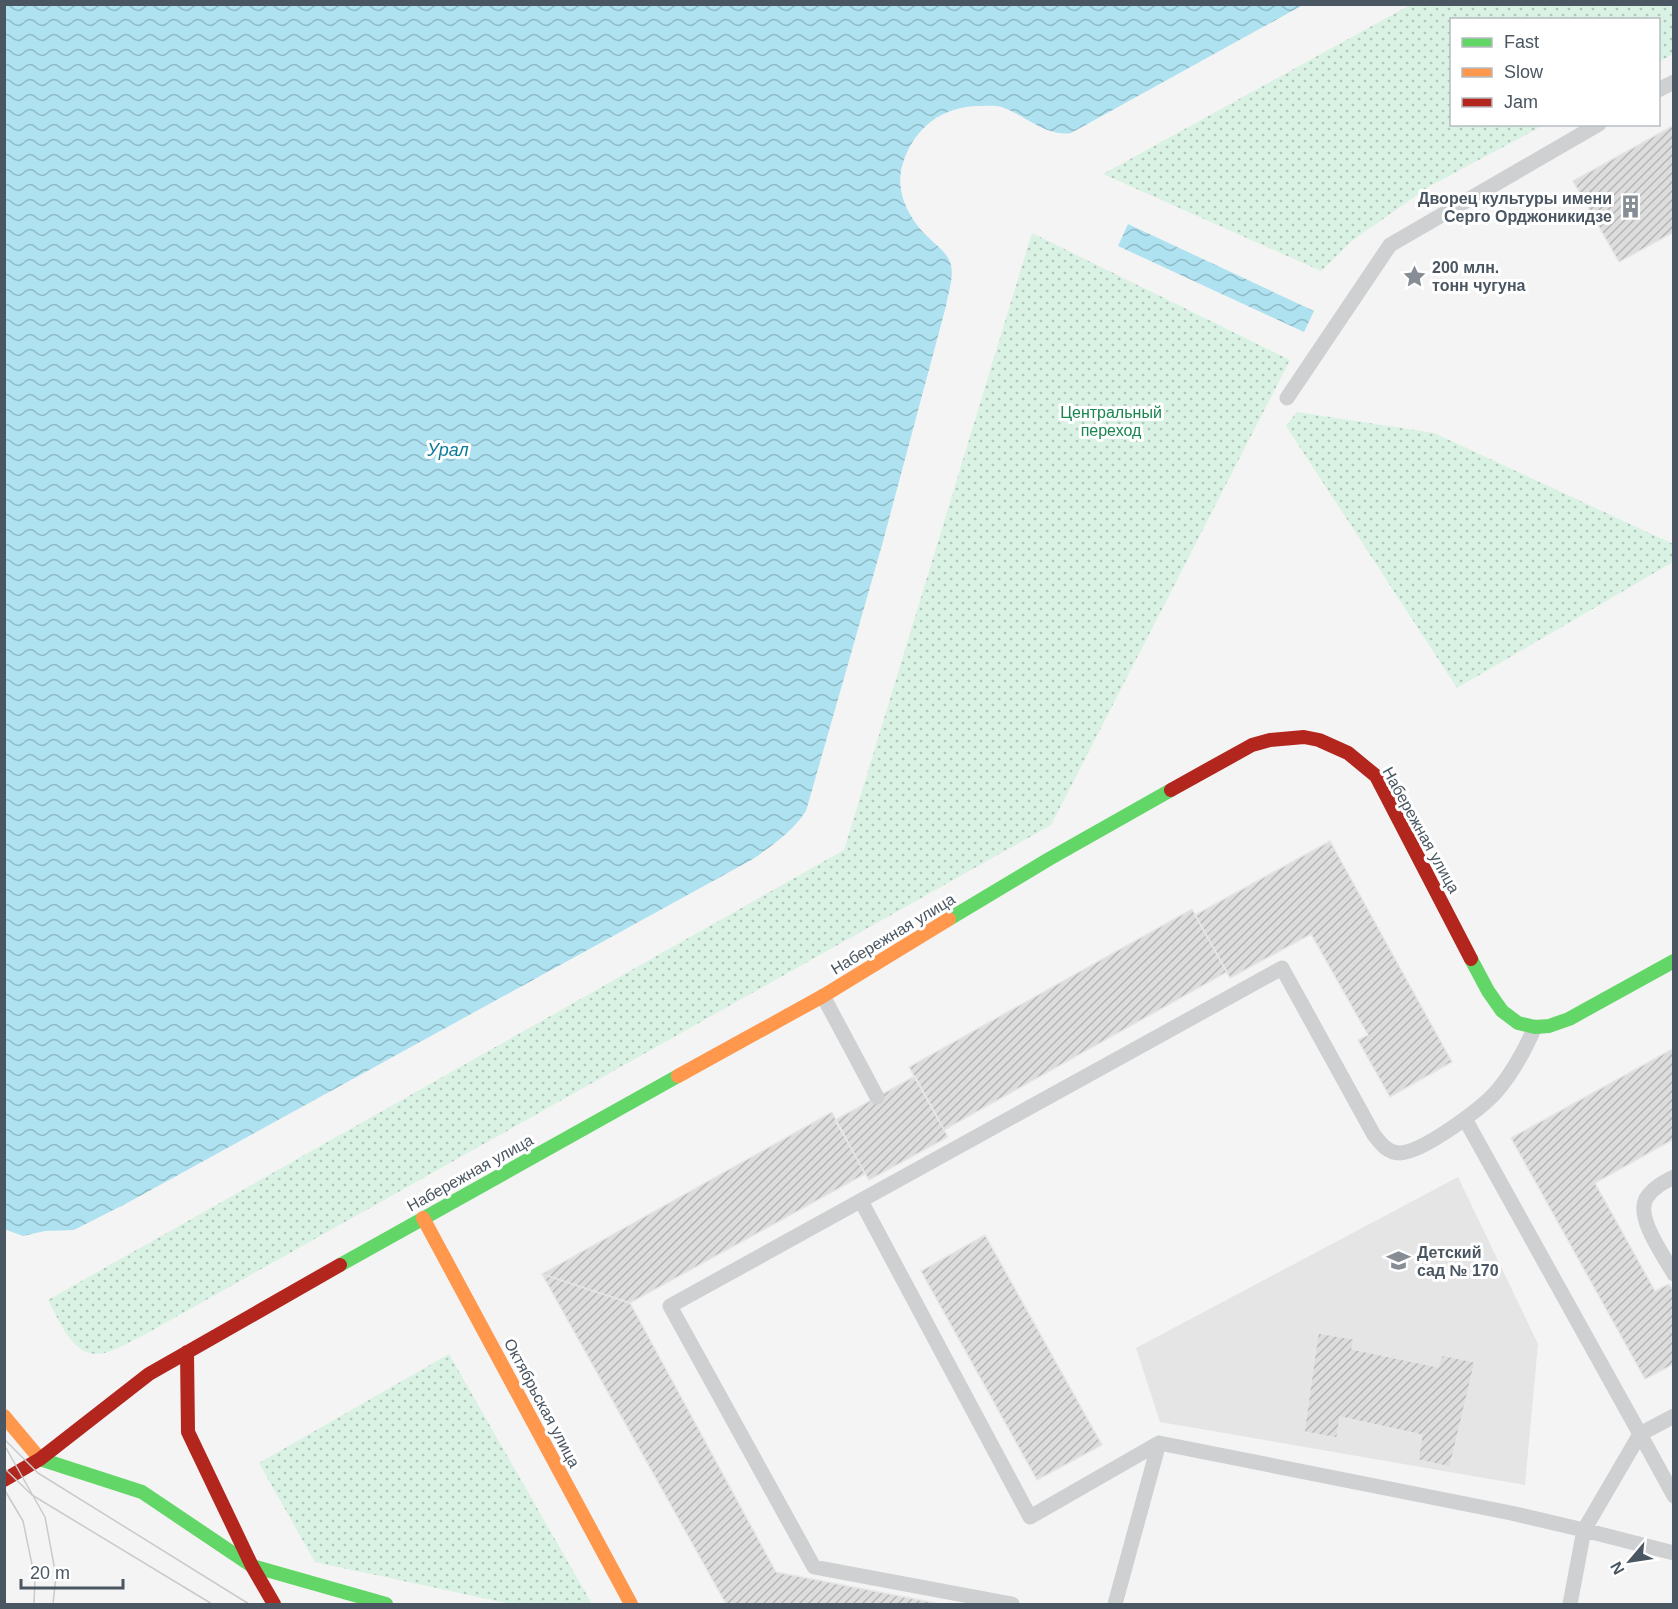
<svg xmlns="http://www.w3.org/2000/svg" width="1678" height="1609" font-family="Arial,sans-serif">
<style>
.education{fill:#e6e5e6}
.grass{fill:url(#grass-dots)}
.water{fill:url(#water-waves)}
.building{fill:url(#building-hatch);stroke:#e5e6e7;stroke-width:1.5}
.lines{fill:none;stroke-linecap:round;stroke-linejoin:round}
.lane{stroke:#ced0d2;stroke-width:15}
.fast{stroke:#63d668;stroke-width:14}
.slow{stroke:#ff974d;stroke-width:14}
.jam{stroke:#b3261e;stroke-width:14}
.tram{stroke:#c9cacc;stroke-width:1.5}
.labels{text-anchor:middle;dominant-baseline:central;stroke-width:6;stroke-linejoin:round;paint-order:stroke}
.poi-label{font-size:16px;font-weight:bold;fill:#4a5661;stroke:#fff;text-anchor:start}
.park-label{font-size:16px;fill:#17864f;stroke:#fff}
.street-label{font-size:16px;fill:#4a5661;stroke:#fff}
.water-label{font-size:18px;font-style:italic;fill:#0c7c9b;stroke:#fff}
</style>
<defs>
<pattern id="grass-dots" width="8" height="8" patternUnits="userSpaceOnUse" patternTransform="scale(1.5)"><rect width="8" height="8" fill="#d9f2e3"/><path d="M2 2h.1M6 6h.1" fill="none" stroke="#b2c7bb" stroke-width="1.8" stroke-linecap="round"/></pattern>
<pattern id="water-waves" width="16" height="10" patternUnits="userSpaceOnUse" patternTransform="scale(1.5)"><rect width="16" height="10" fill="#aee2f0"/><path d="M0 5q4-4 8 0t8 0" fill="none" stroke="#90bac6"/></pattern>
<pattern id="building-hatch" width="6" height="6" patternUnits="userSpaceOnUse" patternTransform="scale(1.5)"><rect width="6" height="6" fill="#ddddde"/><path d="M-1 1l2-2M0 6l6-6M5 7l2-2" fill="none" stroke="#b5b6b7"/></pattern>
</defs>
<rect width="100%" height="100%" fill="#f4f4f4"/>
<path class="education" d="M1458,1177L1538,1344L1525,1485L1160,1422L1136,1348Z"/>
<path class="grass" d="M1410,5H1673V54L1659,62L1658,20H1452V124L1544,125L1430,186L1353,240L1321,271L1103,174Z
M1032,233L1290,360L1051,825L142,1336C131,1341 120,1348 108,1352C74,1363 61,1323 48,1300L844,850Z
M1297,412L1434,433L1673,544V562L1457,688L1286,426Z
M449,1354L592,1604H511L315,1562L259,1463Z"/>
<path class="water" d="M4,5L5,4L1303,5L1071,133C1047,137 1026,116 1004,108C997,105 989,106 982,106C944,105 914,127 903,163C894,190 908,218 928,237C936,245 948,253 951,265C954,278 948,293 946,306L882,545L806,811C792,832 774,844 753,859L129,1202L74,1230L45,1231L23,1236L4,1229Z
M1128,224L1314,311L1304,332L1118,246Z"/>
<path class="building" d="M1674,125V232L1619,262L1573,181Z
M1330,841L1452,1062L1390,1097L1358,1040L1368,1035L1311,934L1230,978L1195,915Z
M1192,909L1227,972L944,1130L909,1067Z
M1674,1048V1139L1595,1183L1655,1291L1669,1284L1674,1292V1364L1645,1379L1511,1138Z
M915,1076L948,1137L869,1180L835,1120Z
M832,1112L865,1174L630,1303L542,1274Z
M985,1235L1102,1445L1037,1480L921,1271Z
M542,1274L630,1303L776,1572L941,1604H726Z
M1318,1333L1354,1339L1352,1349L1438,1367L1442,1355L1475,1362L1450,1467L1418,1460L1422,1435L1340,1417L1337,1438L1304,1432Z"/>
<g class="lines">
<path class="lane" d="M1658,90L1674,82
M1287,398L1390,245L1599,124
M823,996L877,1097
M1465,1119L1640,1434L1674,1416
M1674,1177C1664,1182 1654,1187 1647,1197C1634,1216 1664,1256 1674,1274
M861,1201L1030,1517L1159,1443L1511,1513L1584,1530L1570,1604
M1640,1434L1584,1530L1674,1553
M1640,1434L1674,1496
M1012,1604L814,1567L670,1306L1282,968L1374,1135C1381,1144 1388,1153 1400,1153C1423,1152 1481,1109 1497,1091C1513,1072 1525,1050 1535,1027
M1115,1604L1159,1443"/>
<path class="fast" d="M949,919L1049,859L1171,790
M1471,959L1488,991L1502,1011L1518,1023L1535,1027L1549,1026L1569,1019L1674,961
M340,1265L678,1076
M40,1459L142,1492L252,1566L386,1604"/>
<path class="slow" d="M678,1076L823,996L949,919
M423,1218L631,1604
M4,1416L40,1459"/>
<path class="jam" d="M1171,790L1252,745L1270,740L1304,737L1319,740L1348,753L1376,776L1471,959
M187,1352L188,1432L252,1566L274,1604
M4,1480L40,1459L149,1374L340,1265"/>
<path class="tram" d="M4,1439L38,1473L249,1604
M6,1448L45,1517L56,1576L53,1604
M4,1468L32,1495L212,1604
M4,1489L23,1521L35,1579L34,1604"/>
</g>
<defs>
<symbol id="building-bare" viewBox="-9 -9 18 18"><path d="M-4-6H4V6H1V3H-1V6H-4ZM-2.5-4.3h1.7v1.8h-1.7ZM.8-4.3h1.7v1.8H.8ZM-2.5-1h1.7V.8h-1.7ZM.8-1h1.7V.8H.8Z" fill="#868d94" stroke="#fff" stroke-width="2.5" paint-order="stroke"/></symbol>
<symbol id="sight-bare" viewBox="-9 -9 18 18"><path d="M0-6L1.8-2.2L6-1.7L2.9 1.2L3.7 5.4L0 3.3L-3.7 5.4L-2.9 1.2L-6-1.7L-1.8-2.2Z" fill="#868d94" stroke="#fff" stroke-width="2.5" paint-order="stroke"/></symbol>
<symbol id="school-bare" viewBox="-9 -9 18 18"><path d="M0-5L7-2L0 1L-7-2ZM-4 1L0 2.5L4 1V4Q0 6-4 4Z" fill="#868d94" stroke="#fff" stroke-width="2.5" paint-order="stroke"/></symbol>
</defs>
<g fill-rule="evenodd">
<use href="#building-bare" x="1614" y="190" width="33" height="33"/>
<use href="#sight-bare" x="1398" y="260" width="33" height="33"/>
<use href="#school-bare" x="1382" y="1244" width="33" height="33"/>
</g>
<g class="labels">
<g class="poi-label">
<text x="1612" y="198" text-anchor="end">Дворец культуры имени<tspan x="1612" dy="18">Серго Орджоникидзе</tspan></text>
<text x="1432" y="267">200 млн.<tspan x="1432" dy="18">тонн чугуна</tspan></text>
<text x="1417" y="1252">Детский<tspan x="1417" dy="18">сад № 170</tspan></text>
</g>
<g class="park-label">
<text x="1111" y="412">Центральный<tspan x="1111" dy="18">переход</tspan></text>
</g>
<g class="street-label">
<text transform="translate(1421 830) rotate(61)">Набережная улица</text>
<text transform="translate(893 934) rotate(-31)">Набережная улица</text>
<text transform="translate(470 1173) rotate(-29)">Набережная улица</text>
<text transform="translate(542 1403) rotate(62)">Октябрьская улица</text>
</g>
<g class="water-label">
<text x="448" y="450">Урал</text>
</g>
</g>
<rect width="1678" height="1609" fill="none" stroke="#4a5661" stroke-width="12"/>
<rect x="1450" y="18" width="210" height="108" fill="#ffffff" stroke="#b7bbc0" stroke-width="1.5"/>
<rect x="1462" y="38" width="30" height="9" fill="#63d668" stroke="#b7bbc0" stroke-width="1.5"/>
<text x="1504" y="48" font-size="18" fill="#4a5661">Fast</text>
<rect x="1462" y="68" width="30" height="9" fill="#ff974d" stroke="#b7bbc0" stroke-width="1.5"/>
<text x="1504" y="78" font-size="18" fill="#4a5661">Slow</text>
<rect x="1462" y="98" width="30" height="9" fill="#b3261e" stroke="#b7bbc0" stroke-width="1.5"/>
<text x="1504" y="108" font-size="18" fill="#4a5661">Jam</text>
<g transform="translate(1630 1561) rotate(241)" stroke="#ffffff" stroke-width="4.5" paint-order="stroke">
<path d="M0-4.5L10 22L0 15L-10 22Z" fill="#4a5661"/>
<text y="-9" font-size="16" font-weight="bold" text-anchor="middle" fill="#4a5661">N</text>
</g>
<path d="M21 1579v9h102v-9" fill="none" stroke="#4a5661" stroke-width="3"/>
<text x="30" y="1579" font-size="18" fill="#4a5661" stroke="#ffffff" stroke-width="4.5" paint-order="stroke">20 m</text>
</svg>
